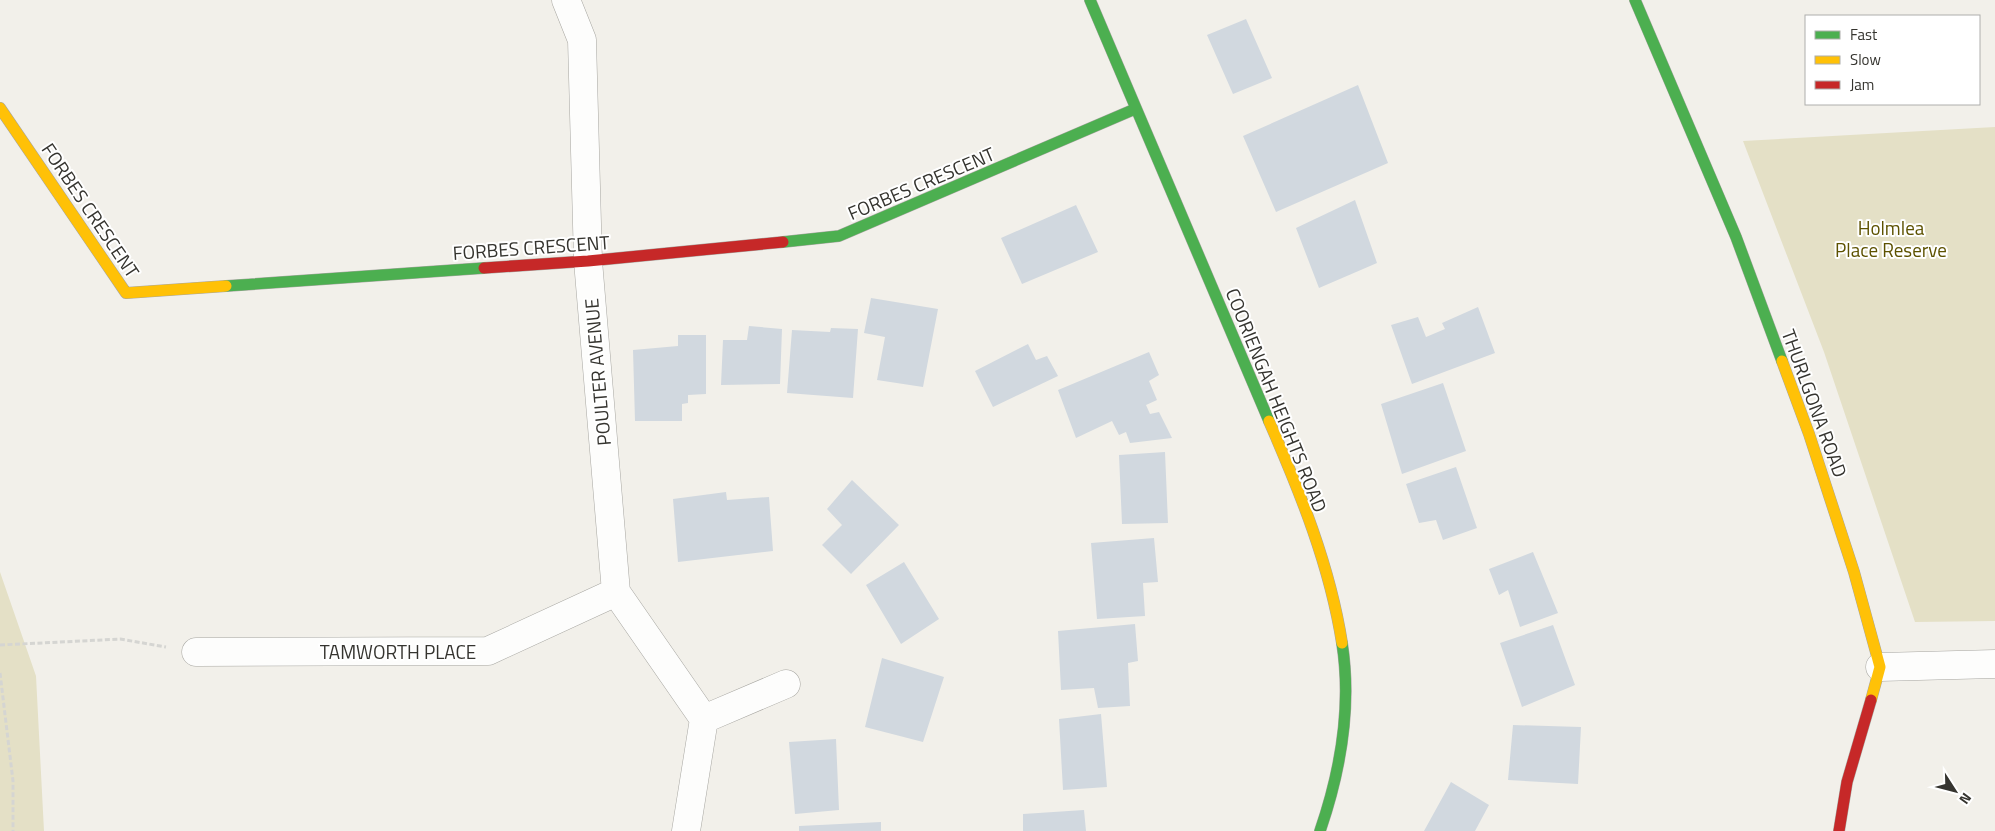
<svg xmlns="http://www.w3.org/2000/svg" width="1995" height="831" font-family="'Titillium Web',sans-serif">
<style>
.green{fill:#e4e0c6}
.building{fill:#d1d8df}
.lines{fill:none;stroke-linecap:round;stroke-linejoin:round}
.street-casing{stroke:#a7a6a1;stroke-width:29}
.fast-casing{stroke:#a7a6a1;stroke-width:12}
.slow-casing{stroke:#a7a6a1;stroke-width:12}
.jam-casing{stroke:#a7a6a1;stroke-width:12}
.path{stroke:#d5d5d2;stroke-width:3;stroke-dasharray:5 2.5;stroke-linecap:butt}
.street{stroke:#fdfdfc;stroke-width:28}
.fast{stroke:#4caf50;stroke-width:11}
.slow{stroke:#ffc107;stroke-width:11}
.jam{stroke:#c62828;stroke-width:11}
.labels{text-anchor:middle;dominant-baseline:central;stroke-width:4;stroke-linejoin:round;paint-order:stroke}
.street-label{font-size:19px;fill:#35342f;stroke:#fff}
.park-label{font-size:19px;fill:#5d5200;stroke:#fff}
</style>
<rect width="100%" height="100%" fill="#f2f0ea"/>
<path class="green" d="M1995,127V621L1915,622L1824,352L1743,141Z
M0,572L36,676L44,831H0Z"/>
<path class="building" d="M1246,19L1272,78L1233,94L1207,35Z
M1358,85L1388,163L1276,212L1243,136Z
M1355,200L1377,263L1319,288L1296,228Z
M1076,205L1098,252L1022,284L1001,238Z
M871,298L938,309L923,387L877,380L885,337L864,333Z
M1478,307L1495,353L1412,384L1391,325L1418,317L1426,337L1445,329L1442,323Z
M749,326L782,329L780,384L721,385L723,340H747Z
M831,328L858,329L853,398L787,393L792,330L830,332Z
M678,335H706V394L688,395V403L682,404V421H635L633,350L678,346Z
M1028,344L1036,360L1047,356L1058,376L993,407L975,371Z
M1149,352L1159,375L1149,381L1157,400L1146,405L1150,414L1159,412L1172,438L1130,443L1126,432L1119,435L1112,421L1076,438L1058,390Z
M1443,383L1466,451L1402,474L1381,404Z
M1165,452L1168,523L1122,524L1119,455Z
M1456,467L1477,528L1443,540L1436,520L1419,523L1406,484Z
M852,480L899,525L851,574L822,545L842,525L827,509Z
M726,492L727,500L769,497L773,551L678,562L673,499Z
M1154,538L1158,582L1143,583L1145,616L1097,619L1091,543Z
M1533,552L1558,613L1520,627L1508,590L1499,595L1489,569Z
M904,562L939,619L901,644L866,585Z
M1135,624L1138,661L1128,663L1130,706L1098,708L1094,688L1061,690L1058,631Z
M1553,625L1575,685L1522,707L1500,643Z
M882,658L944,677L923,742L865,727Z
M1101,714L1107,787L1063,790L1059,719Z
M1513,725L1581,727L1578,784L1508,780Z
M836,739L839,810L795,814L789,742Z
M1451,782L1489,805L1475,831H1424Z
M1084,810L1086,831H1023V814Z
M881,822V831H799V826Z"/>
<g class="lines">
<defs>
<path id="street" d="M566,0L582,40L588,261L616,592L704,719L686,831
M196,652L488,651L616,592
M1880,667L1995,664
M704,719L786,684"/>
<path id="fast" d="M1090,0L1269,421
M1635,0L1736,237L1782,361
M783,242L839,236L1135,109
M226,286L484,268
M1320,831C1341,770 1352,707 1342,643"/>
<path id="slow" d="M0,108L126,293L226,286
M1782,361L1809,434L1854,572L1880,667L1871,700
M1269,421C1300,492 1330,566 1342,643"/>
<path id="jam" d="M484,268L588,261L783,242
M1839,831L1847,782L1871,700"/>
</defs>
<use href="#street" class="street-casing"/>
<use href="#fast" class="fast-casing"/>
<use href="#slow" class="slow-casing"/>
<use href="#jam" class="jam-casing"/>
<path class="path" d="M0,645L120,639L166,647
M0,673L13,781V831"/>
<use href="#street" class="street"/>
<use href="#fast" class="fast"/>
<use href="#slow" class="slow"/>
<use href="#jam" class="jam"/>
</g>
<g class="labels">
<g class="street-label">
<text transform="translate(921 183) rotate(-23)">FORBES CRESCENT</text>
<text transform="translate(91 210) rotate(56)">FORBES CRESCENT</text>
<text transform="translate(531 247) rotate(-4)">FORBES CRESCENT</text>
<text transform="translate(597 372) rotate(-95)">POULTER AVENUE</text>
<text transform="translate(1277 400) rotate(68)">COORIENGAH HEIGHTS ROAD</text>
<text transform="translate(1815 403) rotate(70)">THURLGONA ROAD</text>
<text x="398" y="651">TAMWORTH PLACE</text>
</g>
<g class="park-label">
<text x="1891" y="227">Holmlea<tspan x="1891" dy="22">Place Reserve</tspan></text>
</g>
</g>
<rect x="1805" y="15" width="175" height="90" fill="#ffffff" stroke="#aeaeac"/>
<rect x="1815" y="31" width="25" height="8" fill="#4caf50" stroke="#aeaeac"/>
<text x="1850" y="40" font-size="15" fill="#35342f">Fast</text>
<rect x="1815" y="56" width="25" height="8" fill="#ffc107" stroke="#aeaeac"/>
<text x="1850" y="65" font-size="15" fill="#35342f">Slow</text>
<rect x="1815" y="81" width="25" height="8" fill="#c62828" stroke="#aeaeac"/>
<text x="1850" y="90" font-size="15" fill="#35342f">Jam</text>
<g transform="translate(1955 791) rotate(126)" stroke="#ffffff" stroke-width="4" paint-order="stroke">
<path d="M0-4L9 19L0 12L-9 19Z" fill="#35342f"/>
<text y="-8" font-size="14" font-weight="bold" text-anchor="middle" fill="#35342f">N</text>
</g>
</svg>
